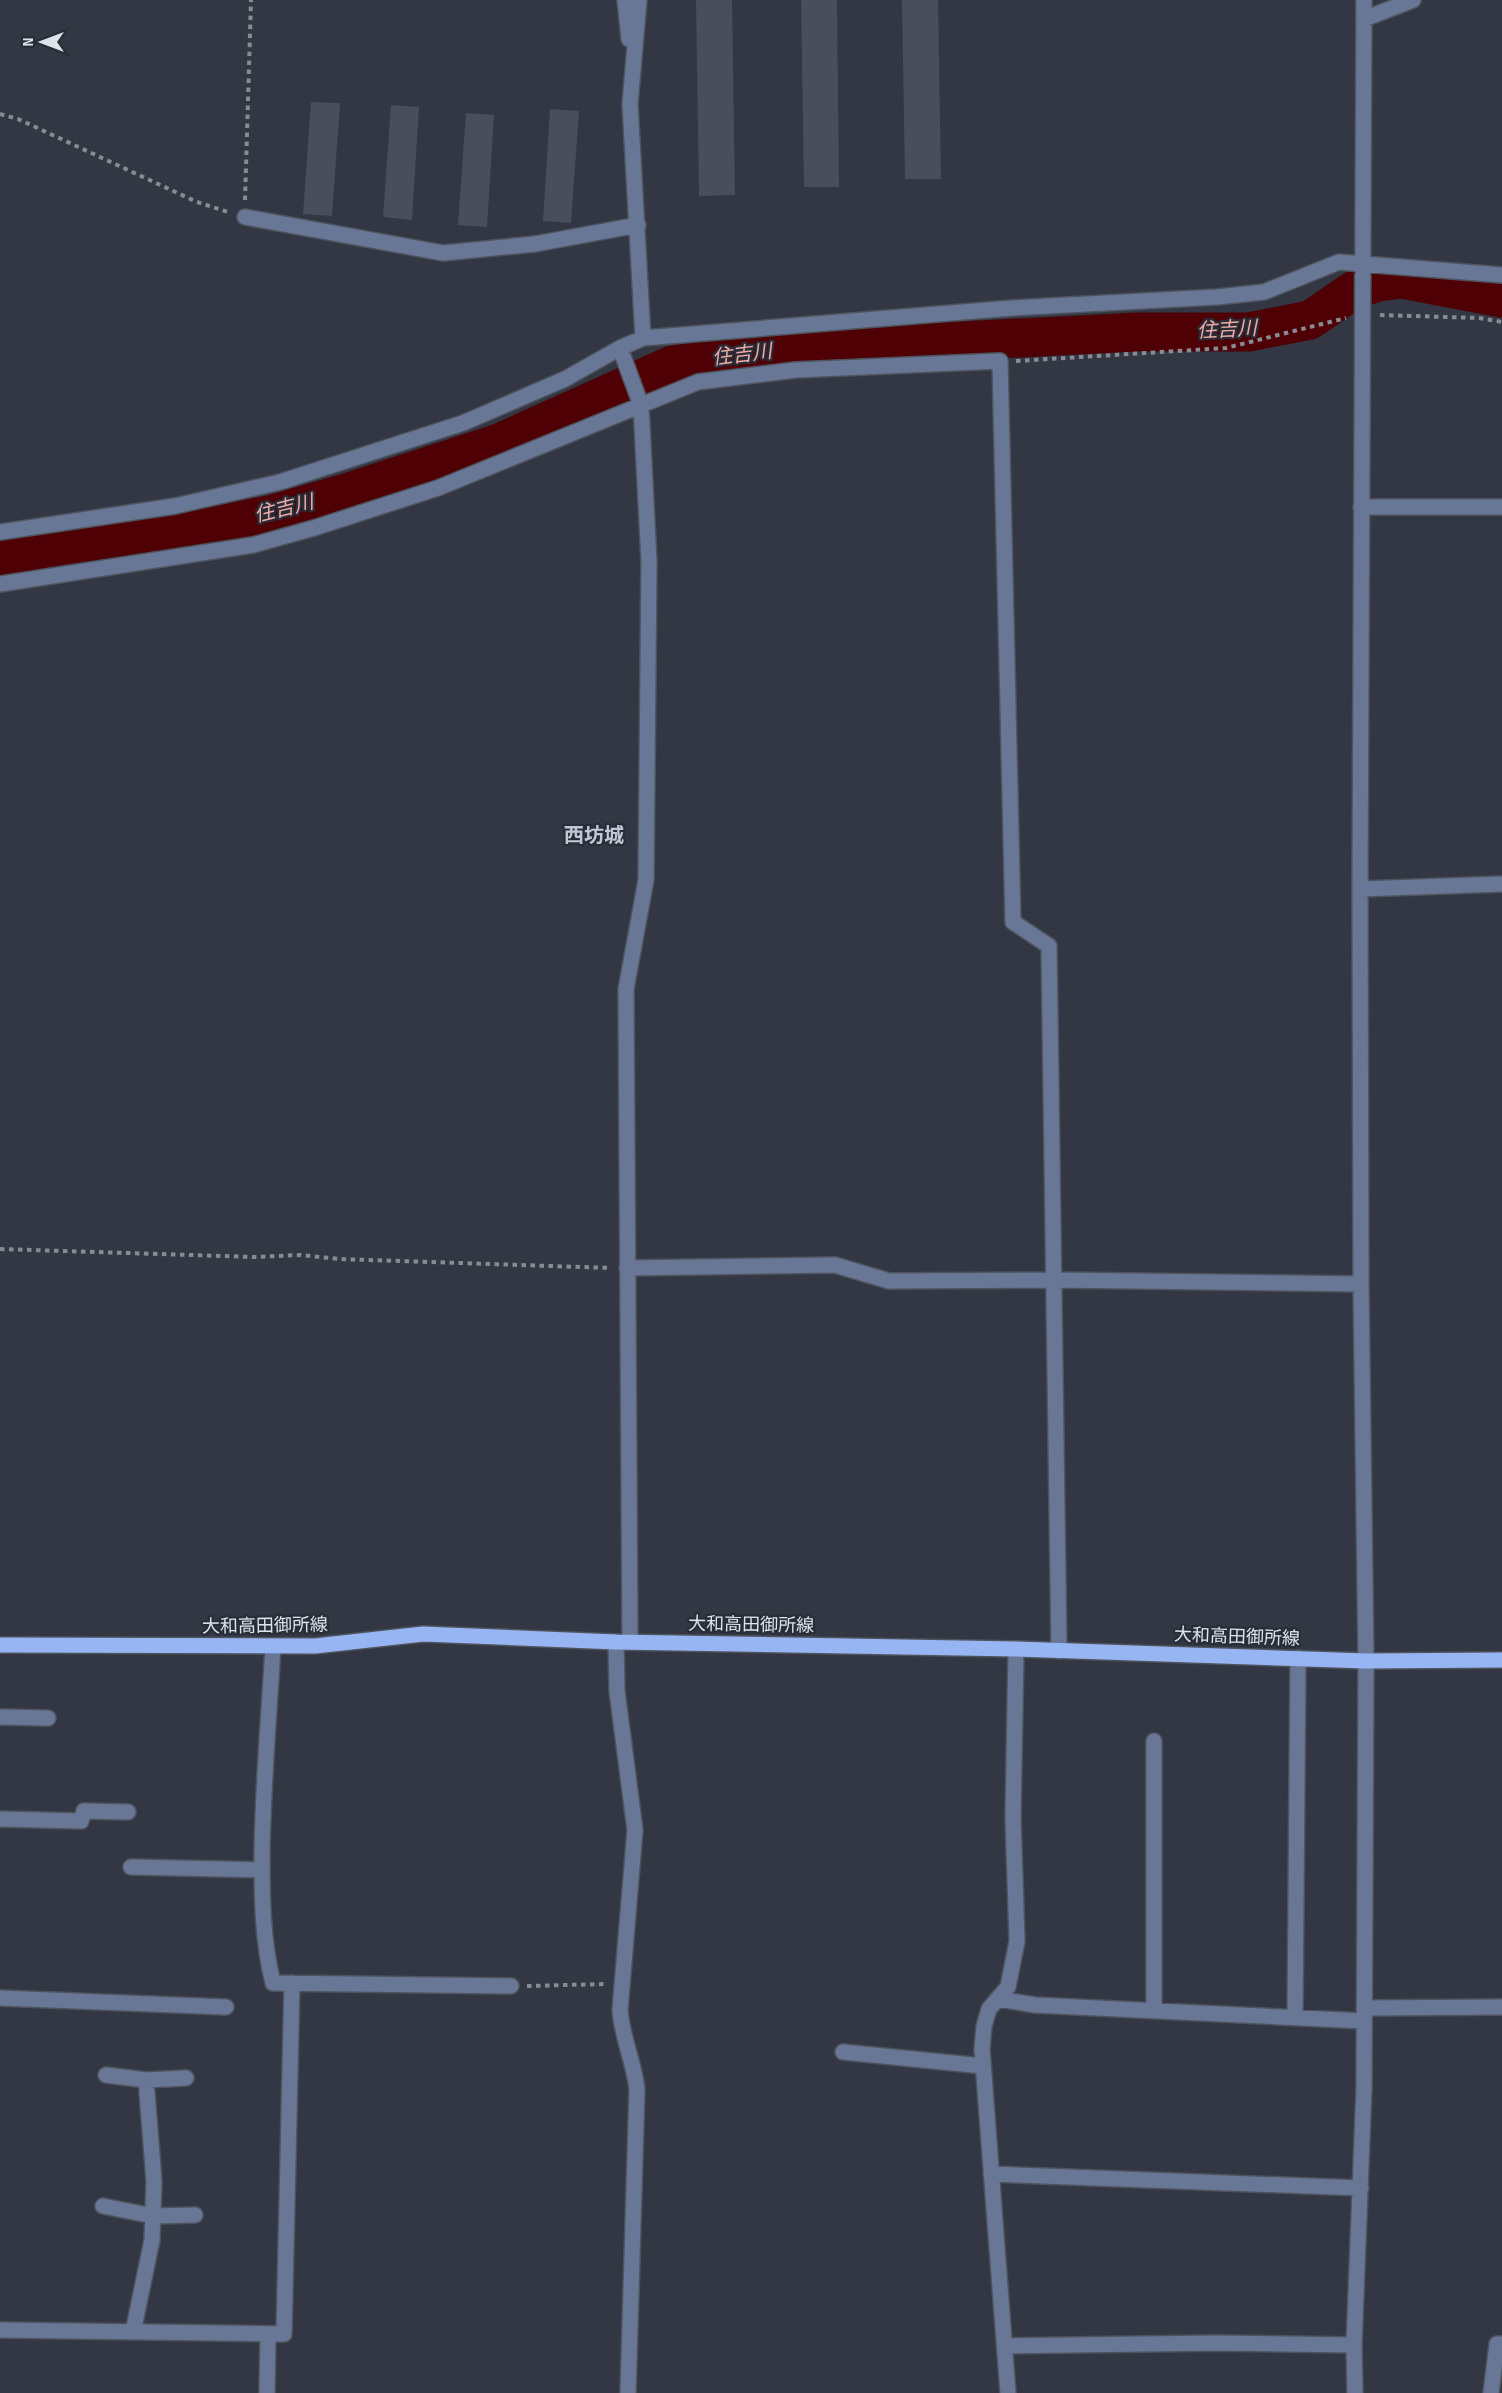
<svg xmlns="http://www.w3.org/2000/svg" width="1502" height="2393" font-family="'Sofia Sans Condensed','Noto Sans JP',sans-serif">
<style>
.lines{fill:none;stroke-linecap:round;stroke-linejoin:round}
.river{stroke:#4f0005;stroke-width:39}
.building{fill:#484e5a}
.minor-casing{stroke:#4e535e;stroke-width:18}
.major-casing{stroke:#4e535e;stroke-width:18}
.path{stroke:#868b94;stroke-width:4;stroke-dasharray:4.5 4.5;stroke-linecap:butt}
.minor{stroke:#687795;stroke-width:15}
.major{stroke:#97b5f2;stroke-width:15}
.labels{text-anchor:middle;dominant-baseline:central;stroke-width:4.5;stroke-linejoin:round;paint-order:stroke}
.street-label{font-size:18px;fill:#dfe3ea;stroke:#282d38}
.water-label{font-size:20px;font-style:italic;fill:#f3aca5;stroke:#282d38}
.neighbourhood-label{font-size:20px;font-weight:bold;fill:#c0c8d6;stroke:#282d38}
</style>
<rect width="100%" height="100%" fill="#323743"/>
<g class="lines">
<path class="river" d="M0,557L59,546L214,526L273,514L346,493L499,443L672,365L783,350L1138,332H1249L1310,320L1354,290L1378,282L1402,279L1502,298"/>
</g>
<path class="building" d="M696,0H732L735,195L699,196Z
M801,0H837L839,187H804Z
M902,0H938L941,179H905Z
M311,102L340,103L332,216L303,214Z
M391,105L419,107L412,220L383,217Z
M550,109L579,111L571,223L543,221Z
M466,113L494,115L487,227L458,225Z"/>
<g class="lines">
<defs>
<path id="minor" d="M625,0L629,39
M639,0L630,104L643,338
M1364,19L1413,0
M245,217L443,253L535,244L638,225
M620,348L641,405L649,561L646,880L626,989L630,1642
M1361,507H1502
M0,532L175,506L280,482L463,423L565,379L620,348L643,338L1012,308L1217,297L1264,292L1339,262L1502,275
M0,584L253,545L314,528L438,488L698,382L796,370L1000,361L1013,922L1049,946L1059,1651
M1360,889L1502,884
M627,1268L835,1265L889,1281L1054,1280L1361,1284
M616,1642L617,1691L635,1830L620,2010C622,2038 634,2062 637,2089L628,2393
M273,1647C269,1715 263,1783 262,1852C262,1896 262,1939 273,1983L511,1986
M0,1717L48,1718
M1154,1741V2011
M0,1819L81,1821L84,1811L128,1812
M131,1867L262,1870
M0,1998L226,2007
M998,1999L1035,2005L1364,2021
M1365,2008L1502,2007
M1295,2018L1298,1658
M843,2052L983,2066
M106,2075L146,2080L186,2078
M991,2174L1361,2188
M103,2206L153,2216L195,2215
M0,2330L284,2334L292,1983
M133,2332L152,2240L154,2181L146,2080
M1005,2346L1216,2343L1354,2345
M267,2393L268,2334
M1008,2393L982,2049L984,2026L989,2009L1008,1987L1017,1941L1013,1818L1016,1649
M1355,2393L1354,2345L1364,2088L1366,1661L1361,1284L1360,889L1364,0
M1491,2393L1497,2344H1502"/>
<path id="major" d="M0,1645L315,1646L423,1634L616,1642L1016,1649L1366,1661L1502,1660"/>
</defs>
<use href="#minor" class="minor-casing"/>
<use href="#major" class="major-casing"/>
<path class="path" d="M0,114L18,119L197,202L231,213
M245,200L251,0
M1380,315L1479,318L1502,322
M1016,361L1226,348L1346,318
M0,1249L254,1257L301,1255L339,1259L611,1268
M527,1986L606,1984"/>
<use href="#minor" class="minor"/>
<use href="#major" class="major"/>
</g>
<g class="labels">
<g class="street-label">
<text transform="translate(751 1625) rotate(1)">大和高田御所線</text>
<text transform="translate(265 1626) rotate(-1)">大和高田御所線</text>
<text transform="translate(1237 1637) rotate(2)">大和高田御所線</text>
</g>
<g class="water-label">
<text transform="translate(1227 330) rotate(-3)">住吉川</text>
<text transform="translate(742 355) rotate(-7)">住吉川</text>
<text transform="translate(284 509) rotate(-14)">住吉川</text>
</g>
<g class="neighbourhood-label">
<text x="594" y="836">西坊城</text>
</g>
</g>
<g transform="translate(42 42) rotate(270)" stroke="#282d38" stroke-width="4.5" paint-order="stroke">
<path d="M0-4.5L10 22L0 15L-10 22Z" fill="#dfe3ea"/>
<text y="-9" font-size="16" font-weight="bold" text-anchor="middle" fill="#dfe3ea">N</text>
</g>
</svg>
